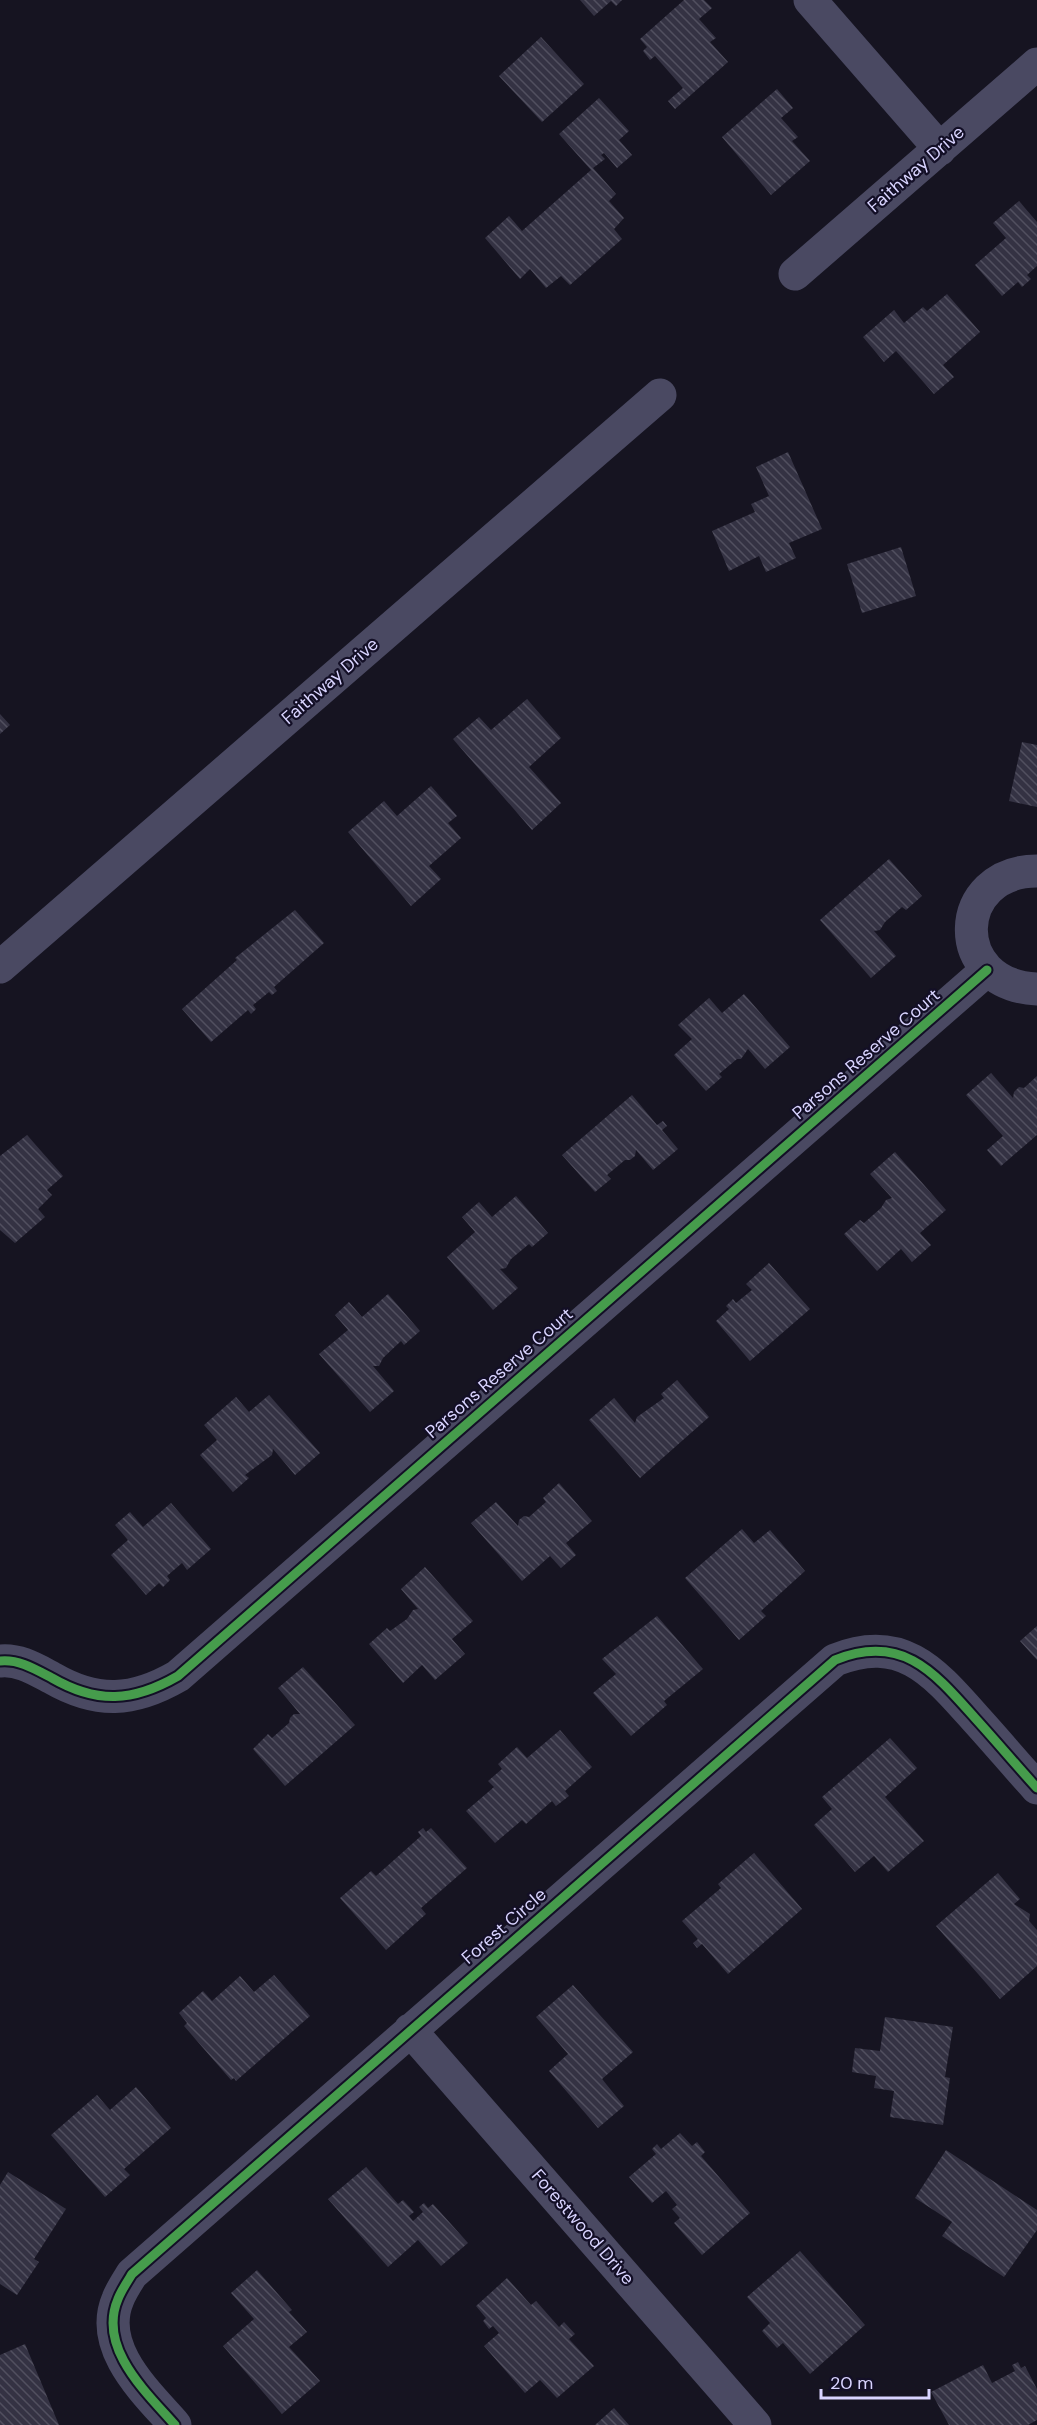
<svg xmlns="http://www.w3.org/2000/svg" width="1037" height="2425" font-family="'DM Sans',sans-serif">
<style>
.building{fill:url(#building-back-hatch)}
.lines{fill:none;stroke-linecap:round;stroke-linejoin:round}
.street{stroke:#4a4962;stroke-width:33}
.cycleway-casing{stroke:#130f26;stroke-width:13}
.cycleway{stroke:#469c4c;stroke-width:9}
.labels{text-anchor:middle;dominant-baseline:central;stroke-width:4.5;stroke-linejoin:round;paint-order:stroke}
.street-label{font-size:18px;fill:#d9d4ff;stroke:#130f26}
</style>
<defs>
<pattern id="building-back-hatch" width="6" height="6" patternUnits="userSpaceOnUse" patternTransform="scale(1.5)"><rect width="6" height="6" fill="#343243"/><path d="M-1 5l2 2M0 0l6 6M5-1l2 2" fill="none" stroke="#514f5f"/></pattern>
</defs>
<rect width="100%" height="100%" fill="#161421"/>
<path class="building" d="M580,0H622L616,6L611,1L594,16Z
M684,0H704L712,8L699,19L716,38L710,42L728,62L675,109L668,101L683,88L655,56L650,60L643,51L647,47L640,39Z
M541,37L584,84L542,122L499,76Z
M777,89L793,108L781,118L798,137L792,141L810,161L771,195L722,137Z
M599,98L629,131L619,140L632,155L617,168L604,153L601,155L605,159L593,168L616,194L609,201L624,218L614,229L622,239L570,285L561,276L546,288L530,269L520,279L485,238L509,216L522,231L591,170L559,134Z
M1019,201L1037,222V266L1027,275L1031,279L1022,287L1018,282L1002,296L975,265L1006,238L993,223Z
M947,294L980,332L943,365L954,377L934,394L896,351L884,362L863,337L894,310L904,323L923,307L927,311Z
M788,452L822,529L789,543L796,558L766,572L759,556L729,571L712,531L755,512L751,504L769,496L756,467Z
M901,547L916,596L862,613L847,564Z
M527,699L561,738L529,767L561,803L532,830L453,739L479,717L491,730Z
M0,714L10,725L0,734Z
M1022,742L1037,745V807L1009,801Z
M431,786L457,816L448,823L461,838L429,866L441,879L411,906L348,832L384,801L397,816Z
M889,859L922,896L906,910L902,907L885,922L880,930L874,931L896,956L871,978L820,920Z
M295,910L324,943L274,987L277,991L272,995L269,992L253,1005L256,1009L251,1014L248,1010L211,1042L182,1009L237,960L235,958Z
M744,994L790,1047L765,1069L748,1049L741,1059H737L719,1074L722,1077L706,1091L674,1055L692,1039L678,1025L709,998L722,1013Z
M991,1073L1013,1098L1014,1092L1019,1087L1024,1088L1037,1076V1135L1001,1166L987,1150L1003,1136L966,1095Z
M632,1095L657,1125L663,1121L667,1126L662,1130L678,1149L653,1170L636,1150L635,1156L630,1160H625L607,1175L611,1179L595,1192L562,1155Z
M27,1135L63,1176L47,1190L52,1195L38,1209L45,1217L15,1243L0,1230V1156Z
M895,1152L946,1210L920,1233L931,1245L912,1262L901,1249L877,1271L844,1234L860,1220L864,1223L881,1208L886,1200L892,1198L870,1174Z
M516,1196L548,1233L532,1247L529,1244L511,1259L506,1268L500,1269L518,1288L493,1310L447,1257L475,1232L462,1217L479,1202L492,1217Z
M769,1263L810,1309L750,1361L716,1321L729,1309L726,1306L733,1299L736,1303L752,1290L746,1284Z
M388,1294L420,1331L404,1345L401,1341L383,1358L379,1366H373L394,1391L370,1412L319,1354L348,1330L335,1315L349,1302L362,1317Z
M677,1380L709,1417L640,1478L589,1420L614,1398L635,1423L637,1417L664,1398L661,1394Z
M269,1395L320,1453L295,1475L273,1449L272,1455L245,1475L249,1478L233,1492L200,1455L217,1440L204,1425L236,1397L249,1412Z
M559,1483L592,1521L566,1543L576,1555L561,1568L550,1556L522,1581L471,1523L496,1502L518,1526L519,1520L524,1516L529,1517L546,1502L543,1498Z
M171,1503L211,1549L187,1570L182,1563L167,1576L170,1580L163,1587L159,1583L146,1595L111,1555L128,1540L115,1525L130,1512L143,1527Z
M742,1529L754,1543L770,1530L805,1571L761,1611L766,1616L739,1640L685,1578Z
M425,1567L473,1621L452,1639L465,1654L435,1680L422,1665L403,1683L369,1644L387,1628L390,1631L407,1619L413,1610L418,1609L401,1589Z
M657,1616L703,1669L664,1701L667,1705L631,1736L593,1693L616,1674L602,1659Z
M1037,1626V1660L1020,1641Z
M303,1667L355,1725L285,1786L253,1749L268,1734L272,1738L289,1723L290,1718L294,1714H300L278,1688Z
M560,1730L592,1767L565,1791L569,1796L556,1806L552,1801L526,1824L522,1820L495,1843L466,1811L494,1787L488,1781L502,1769L498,1764L517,1747L527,1758Z
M890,1738L917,1768L885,1797L924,1841L888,1872L874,1856L855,1872L814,1825L832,1809L822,1797Z
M423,1828L426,1832L431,1828L467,1868L421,1908L426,1914L386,1950L340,1898L371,1871L376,1876L421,1836L418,1832Z
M754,1853L802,1909L728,1974L702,1944L697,1948L693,1943L698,1939L682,1921L721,1888L718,1884Z
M998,1873L1020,1899L1014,1904L1030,1914L1029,1921L1037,1930V1966L1000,1999L936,1926Z
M274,1975L310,2016L236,2081L234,2078L231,2080L184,2026L187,2023L179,2013L203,1991L212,2001L240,1976L254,1992Z
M573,1985L633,2052L602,2079L624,2106L598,2128L549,2071L568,2054L536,2017Z
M885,2017L953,2027L945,2077L950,2078L943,2125L890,2117L894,2091L874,2088L876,2076L852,2072L855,2048L880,2051Z
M136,2087L171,2128L124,2169L130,2175L105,2197L51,2135L97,2095L110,2110Z
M680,2133L692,2146L697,2142L705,2152L701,2156L750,2213L702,2255L674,2223L680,2218L672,2209L677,2205L666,2191L652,2203L629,2177L656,2154L652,2149L657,2144L661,2149Z
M946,2150L1037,2210V2230L1004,2277L942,2236L952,2222L915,2198Z
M366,2167L398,2204L403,2200L414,2212L409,2216L413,2221L423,2212L419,2207L424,2203L428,2208L433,2204L468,2243L441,2266L418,2240L388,2267L328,2199Z
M8,2172L66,2209L34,2259L39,2262L17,2295L0,2284V2185Z
M800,2251L865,2325L810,2374L783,2343L777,2348L762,2331L770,2323L747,2297Z
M257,2270L292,2310L289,2312L307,2332L289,2347L320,2381L282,2414L223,2346L254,2319L231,2293Z
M507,2278L531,2305L536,2301L559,2327L564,2322L575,2334L569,2339L594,2366L557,2398L540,2380L525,2393L484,2346L499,2333L493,2326L489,2329L483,2321L486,2318L476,2306Z
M25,2344L59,2425H0V2355Z
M1018,2362L1021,2368L1025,2366L1037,2389V2420L1028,2425H949L931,2392L983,2365L992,2383L1015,2371L1012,2365Z
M614,2408L629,2425H595Z"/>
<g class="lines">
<path class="street" d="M810,0L940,149
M795,274L1037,64
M1037,871C952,871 947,985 1037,989
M0,967L660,395
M0,1661C19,1659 35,1669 52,1678C97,1704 133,1702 178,1676L987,970
M410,2030L755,2425
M175,2425C147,2393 97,2348 118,2299C121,2291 127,2282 132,2274L835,1660C902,1633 934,1672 975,1718C996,1741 1016,1765 1037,1788"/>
<defs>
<path id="cycleway" d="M0,1661C19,1659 35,1669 52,1678C97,1704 133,1702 178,1676L987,970
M175,2425C147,2393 97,2348 118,2299C121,2291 127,2282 132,2274L835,1660C902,1633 934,1672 975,1718C996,1741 1016,1765 1037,1788"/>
</defs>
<use href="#cycleway" class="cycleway-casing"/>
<use href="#cycleway" class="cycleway"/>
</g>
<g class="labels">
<g class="street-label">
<text transform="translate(916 169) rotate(-41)">Faithway Drive</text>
<text transform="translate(330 681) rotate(-41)">Faithway Drive</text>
<text transform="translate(866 1054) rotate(-41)">Parsons Reserve Court</text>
<text transform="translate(499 1373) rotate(-41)">Parsons Reserve Court</text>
<text transform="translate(504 1926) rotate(-41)">Forest Circle</text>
<text transform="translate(583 2227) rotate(49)">Forestwood Drive</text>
</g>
</g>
<path d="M821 2389v9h108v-9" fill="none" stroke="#d9d4ff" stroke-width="3"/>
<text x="830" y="2389" font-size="18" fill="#d9d4ff" stroke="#130f26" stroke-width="4.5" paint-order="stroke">20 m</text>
</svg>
